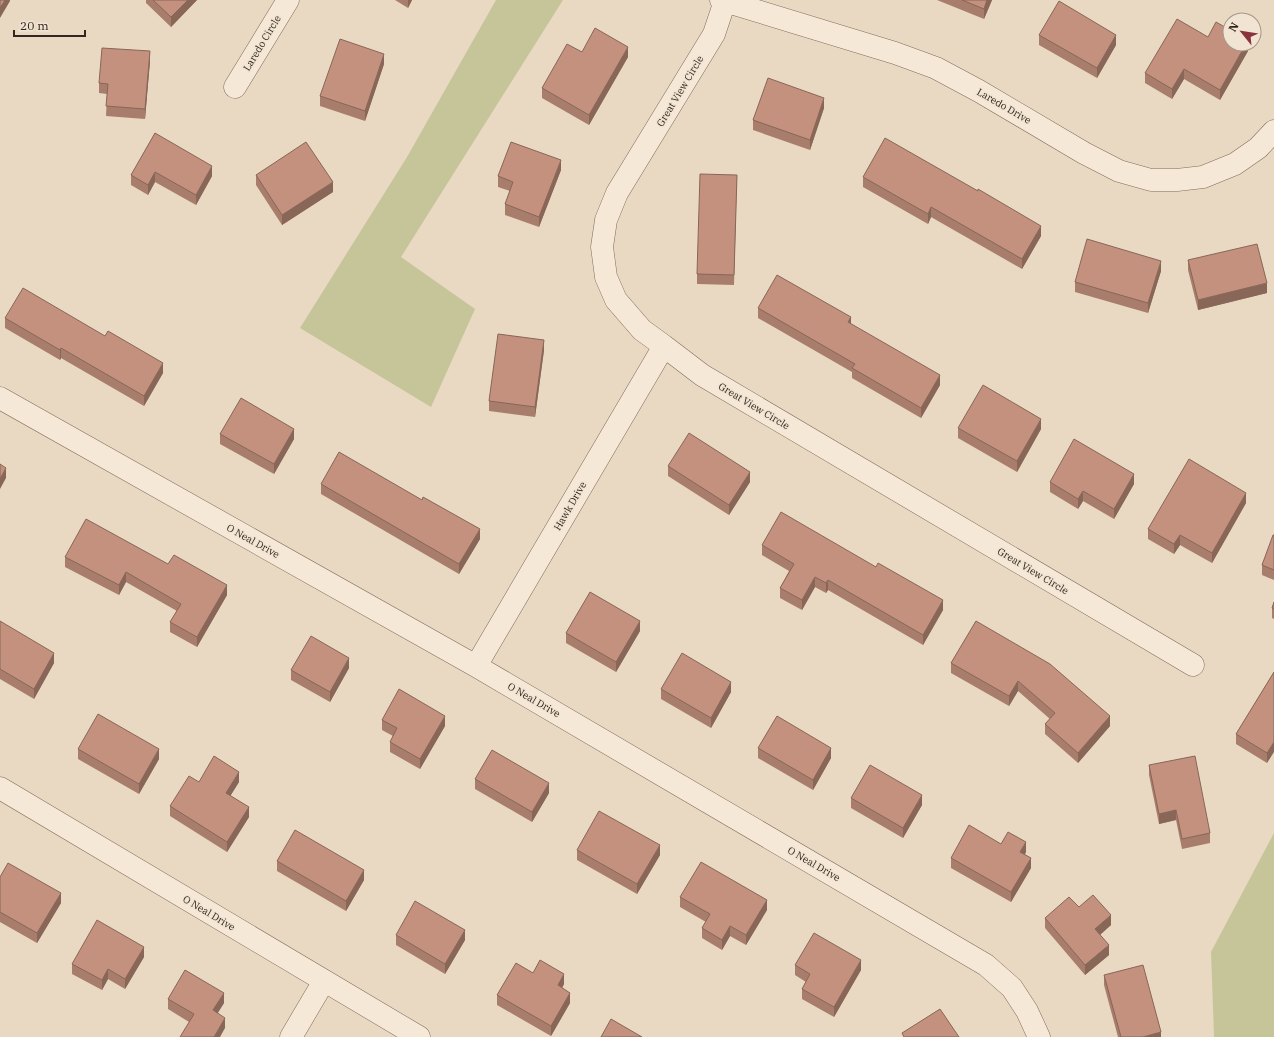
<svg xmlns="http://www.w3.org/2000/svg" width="1274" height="1037" font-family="'IBM Plex Serif',serif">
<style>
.green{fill:#c6c599}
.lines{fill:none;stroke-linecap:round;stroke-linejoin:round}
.minor-casing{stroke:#826b5c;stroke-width:23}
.minor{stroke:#f5e8d6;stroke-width:22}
.wall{fill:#a87d6c}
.shaded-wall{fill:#886658}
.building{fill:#c3917d;stroke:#886658}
.labels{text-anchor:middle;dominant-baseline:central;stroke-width:3;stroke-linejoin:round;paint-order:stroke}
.street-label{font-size:10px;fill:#33261e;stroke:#f1e4d2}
</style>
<rect width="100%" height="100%" fill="#e9d9c3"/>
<path class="green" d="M496,0H563L401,257L475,309L431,407L300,328L407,157Z
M1274,833V1037H1214L1211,952Z"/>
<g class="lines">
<defs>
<path id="minor" d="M721,0L895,53L936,68L979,91L1084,153L1119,171L1151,180H1177L1203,177L1235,164L1258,148L1274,131
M725,1L714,34L617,193L606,220L602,247L606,277L616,300L642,330L664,346L702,375L1193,665
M235,87L288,0
M0,398L476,666L986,965L1012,988L1027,1011L1039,1037
M476,666L664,346
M0,788L419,1037
M291,1037L324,981"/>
</defs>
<use href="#minor" class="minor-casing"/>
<use href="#minor" class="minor"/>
</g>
<path class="wall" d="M146,0H197L171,27L146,3Z
M395,0H412L408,8Z
M937,0H992L984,19Z
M1039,35L1116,45L1097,78L1039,45Z
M1208,37L1248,44V51L1220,100L1184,79L1172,99L1145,83V73Z
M582,52L628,57L589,125L542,98V88Z
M150,61L145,119L106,116L107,94L99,93V83Z
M384,64L365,121L320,106V96Z
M824,108L810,150L753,130V120Z
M155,133L212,176L196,205L155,182L148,195L131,185V175Z
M561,170L539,227L505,215V204L510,191L498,187V176Z
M256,175L333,192L282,225L256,185Z
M737,175L734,285L697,284V274Z
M863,177L1041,236L1022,269L931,217L928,224L863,187Z
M1188,260L1267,293L1198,310L1188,270Z
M1161,271L1148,313L1075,292V282Z
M758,308L851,324L940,385L921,418L852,378V372L758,318Z
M5,318L163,373L144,406L61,358L60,360L5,328Z
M544,350L535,417L489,411V401Z
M958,428L1041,429L1017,472L958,438Z
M220,434L294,439L274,474L220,444Z
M668,466L750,482L729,515L668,476Z
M1050,482L1134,484L1114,519L1083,501L1078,509L1050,492Z
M321,484L480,539L459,574L321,494Z
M1246,503L1212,563L1180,545L1174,554L1148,539V529Z
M1274,535V580L1262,575V565Z
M762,545L943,610L923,645L828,590L826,593L815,587L802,610L780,598V588L789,571L762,555Z
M65,557L227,595L197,647L170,632V622L177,611L126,582L119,595L65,567Z
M1274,602V619L1272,618V608Z
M0,621L54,663L34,699L0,679Z
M976,621L1110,726L1078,763L1045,734V724L1050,719L1018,691L1009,706L951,673V663Z
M640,631L616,672L566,643V633Z
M349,668L330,702L291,680V670Z
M1274,672L1267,763L1236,744V734Z
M661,689L731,692L711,728L661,699Z
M382,720L445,726L420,769L390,752V742L393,736L382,730Z
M758,748L831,758L813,790L758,758Z
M78,749L159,759L139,794L78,759Z
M1149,765L1210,833V843L1182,849L1176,820L1159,824L1149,775Z
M475,779L549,793L532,822L475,789Z
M199,782H239L230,796L249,817L227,852L170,816V806Z
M851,798L922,805L903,838L851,808Z
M1001,844L1026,852L1025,854L1031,868L1011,902L951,868V858Z
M577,850L660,855L637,894L577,860Z
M277,861L364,880L346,911L277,871Z
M0,877L61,903L37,943L0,922Z
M680,897L767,910L746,945L730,936L722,950L702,938V928L706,922L680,907Z
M1079,907L1111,925L1100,935L1109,955L1085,975L1045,928V918Z
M396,935L465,940L445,974L396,945Z
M144,957L125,989L108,979L102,990L72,974V964Z
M795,965L861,970L834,1017L802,999V989L806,982L795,975Z
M533,973L564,984L562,988L570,1003L551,1036L497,1005V995Z
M1104,975L1161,1037H1118L1104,985Z
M168,999L224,1003L217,1013L225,1028L189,1022L168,1009Z"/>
<path class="shaded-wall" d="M5,0H10V1L0,18V8Z
M188,0H197L171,27V17Z
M408,0H412L408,8Z
M987,0H992L984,19V9Z
M1116,35V45L1097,78V68Z
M1246,44H1248V51L1220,100V90Z
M628,47V57L589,125V115Z
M150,51V61L145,119V109Z
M384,54V64L365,121V111Z
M1184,69V79L1172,99V89Z
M824,98V108L810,150V140Z
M561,160V170L539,227V217Z
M212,166V176L196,205V195Z
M155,172V182L148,195V185Z
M333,182V192L282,225V215Z
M931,207V217L928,224V214Z
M1041,226V236L1022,269V259Z
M1161,261V271L1148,313V303Z
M1267,283V293L1198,310V300Z
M851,317V328L848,322Z
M544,340V350L535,417V407Z
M61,348V358L60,360V350Z
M163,363V373L144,406V396Z
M940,375V385L921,418V408Z
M1041,419V429L1017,472V461Z
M294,429V439L274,474V464Z
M6,468V478L0,489V479Z
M750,472V482L729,515V505Z
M1134,474V484L1114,519V509Z
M1083,491V501L1078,509V499Z
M1246,493V503L1212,563V553Z
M480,529V539L459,574V564Z
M1180,535V545L1174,554V544Z
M126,572V582L119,595V585Z
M815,577V587L802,610V600Z
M828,580V590L826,593V583Z
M227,585V595L197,647V637Z
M943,600V610L923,645V635Z
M640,621V631L616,672V662Z
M54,653V663L34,699V689Z
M349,658V668L330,702V692Z
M1018,681V691L1009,706V696Z
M731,682V692L711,728V718Z
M445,716V726L420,769V759Z
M1110,716V726L1078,763V753Z
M1274,742V752L1267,763V753Z
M831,748V758L813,790V780Z
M159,749V759L139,794V784Z
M239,772V782L226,803V793Z
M549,783V793L532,822V812Z
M922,795V805L903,838V828Z
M249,807V817L227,852V842Z
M1176,810V820L1159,824V814Z
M1026,842V852L1020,862V852Z
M660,845V855L637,894V884Z
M1031,858V868L1011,902V892Z
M364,870V880L346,911V901Z
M61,893V903L37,943V933Z
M767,900V910L746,945V935Z
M1111,915V925L1095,939V929Z
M730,926V936L722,950V940Z
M465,930V940L445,974V964Z
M1109,945V955L1085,975V965Z
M144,947V957L125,989V979Z
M861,960V970L834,1017V1007Z
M108,969V979L102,990V980Z
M564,974V984L558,995V985Z
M224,993V1003L213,1021V1010Z
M570,993V1003L551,1036V1026Z
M225,1018V1028L220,1037H214Z
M1161,1032V1037H1143Z"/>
<path class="building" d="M0,0H5L0,8Z
M153,0H188L171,17Z
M962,0H987L984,9Z
M1059,1L1116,35L1097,68L1039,35Z
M1177,19L1208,37L1216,22L1230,30V44H1246L1220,90L1184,69L1172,89L1145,73Z
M595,28L628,47L589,115L542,88L567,44L582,52Z
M340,39L384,54L365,111L320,96Z
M102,48L150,51L145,109L106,106L108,84L99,83Z
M768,78L824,98L810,140L753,120Z
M155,133L212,166L196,195L155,172L148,185L131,175Z
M885,138L978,191V189L1041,226L1022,259L931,207L928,214L863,177Z
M306,142L333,182L282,215L256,175Z
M511,142L561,160L539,217L505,204L513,182L498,176Z
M700,174L737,175L734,275L697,274Z
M1087,239L1161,261L1148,303L1075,282Z
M1257,244L1267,283L1198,300L1188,260Z
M777,275L851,317L848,322L940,375L921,408L852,368L855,364L758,308Z
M23,288L105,336L108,331L163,363L144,396L61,348L60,350L5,318Z
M498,334L544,340L535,407L489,401Z
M983,385L1041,419L1017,461L958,428Z
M241,398L294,429L274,464L220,434Z
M689,433L750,472L729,505L668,466Z
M1074,439L1134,474L1114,509L1083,491L1078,499L1050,482Z
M339,452L422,500L423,497L480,529L459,564L321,484Z
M1189,459L1246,493L1212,553L1180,535L1174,544L1148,529Z
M0,464L6,468L0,479Z
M781,512L876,567L878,563L943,600L923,635L828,580L826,583L815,577L802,600L780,588L794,564L762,545Z
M86,519L168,564L174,555L227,585L197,637L170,622L181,604L126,572L119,585L65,557Z
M1273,535H1274V570L1262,565Z
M590,592L640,621L616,662L566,633Z
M1274,602V609L1272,608Z
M0,621L54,653L34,689L0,669Z
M976,621L1050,664L1110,716L1078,753L1045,724L1055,713L1018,681L1009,696L951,663Z
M311,636L349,658L330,692L291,670Z
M682,653L731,682L711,718L661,689Z
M1274,672V742L1267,753L1236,734Z
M399,689L445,716L420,759L390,742L397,728L382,720Z
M98,714L159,749L139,784L78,749Z
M777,716L831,748L813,780L758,748Z
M492,750L549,783L532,812L475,779Z
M214,756L239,772L226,793L249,807L227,842L170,806L189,776L199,782Z
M1195,756L1210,833L1182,839L1176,810L1159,814L1149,765Z
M870,765L922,795L903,828L851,798Z
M599,811L660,845L637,884L577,850Z
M969,825L1001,844L1008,832L1026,842L1020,852L1031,858L1011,892L951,858Z
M295,830L364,870L346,901L277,861Z
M701,862L767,900L746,935L730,926L722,940L702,928L710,914L680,897Z
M8,863L61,893L37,933L0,912V877Z
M1093,895L1111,915L1095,929L1109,945L1085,965L1045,918L1069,897L1079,907Z
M415,901L465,930L445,964L396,935Z
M97,920L144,947L125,979L108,969L102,980L72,964Z
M814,933L861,960L834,1007L802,989L810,974L795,965Z
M540,960L564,974L558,985L570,993L551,1026L497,995L516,963L533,973Z
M1143,965L1161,1032L1143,1037H1121L1104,975Z
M185,970L224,993L213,1010L225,1018L214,1037H180L194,1014L168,999Z
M940,1009L959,1037H904L902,1033Z
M611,1019L642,1037H601Z"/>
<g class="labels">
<g class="street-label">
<text transform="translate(262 43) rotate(-59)">Laredo Circle</text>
<text transform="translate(680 91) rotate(-59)">Great View Circle</text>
<text transform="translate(1004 106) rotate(30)">Laredo Drive</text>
<text transform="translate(754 406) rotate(31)">Great View Circle</text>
<text transform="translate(570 506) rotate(-60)">Hawk Drive</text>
<text transform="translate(253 541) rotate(29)">O Neal Drive</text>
<text transform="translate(1033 571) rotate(31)">Great View Circle</text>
<text transform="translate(534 700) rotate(30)">O Neal Drive</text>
<text transform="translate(814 864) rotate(30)">O Neal Drive</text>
<text transform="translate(209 913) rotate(31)">O Neal Drive</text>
</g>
</g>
<g transform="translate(1242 32) rotate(300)"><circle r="19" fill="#f1e4d2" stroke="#a5988a"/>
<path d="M0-3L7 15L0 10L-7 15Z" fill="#8a323e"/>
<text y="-6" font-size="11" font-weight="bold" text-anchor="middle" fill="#33261e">N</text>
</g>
<path d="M14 30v6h71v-6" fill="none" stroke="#33261e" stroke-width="2"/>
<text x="20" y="30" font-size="12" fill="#33261e" stroke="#f1e4d2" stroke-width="3" paint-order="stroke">20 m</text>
</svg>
